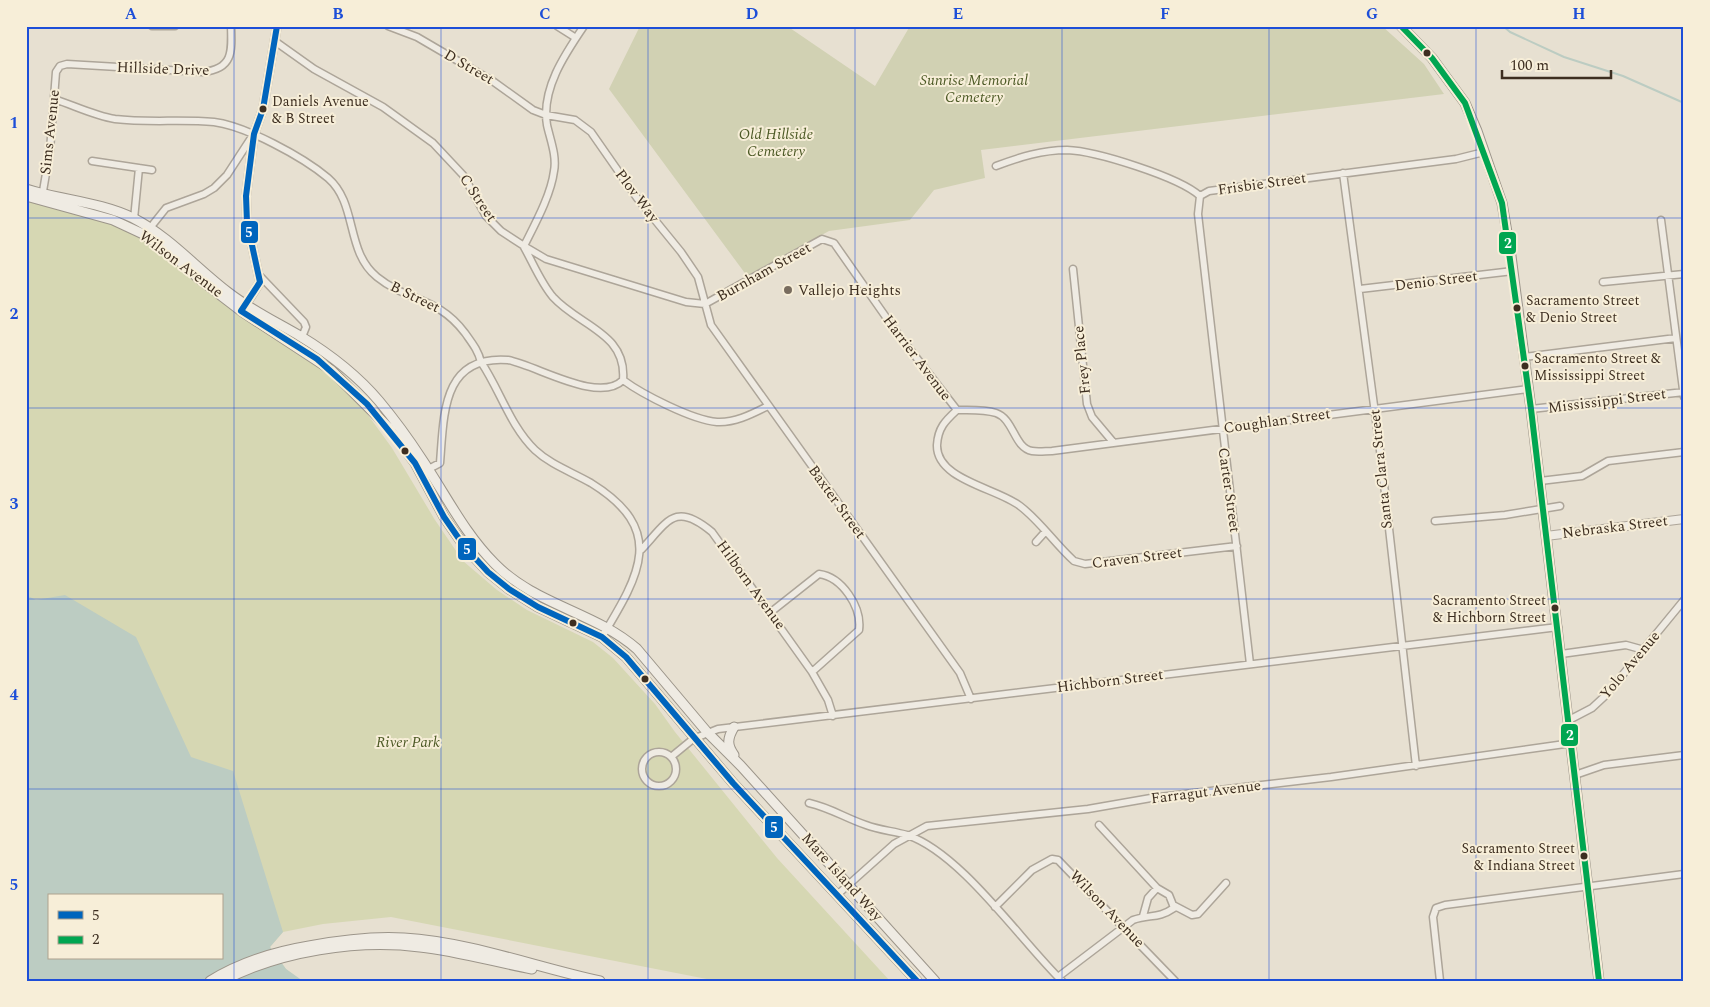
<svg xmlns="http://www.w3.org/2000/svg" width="1710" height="1007" font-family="Spectral,serif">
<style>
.green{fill:#d6d7b3}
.cemetery{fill:#d1d1b3}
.water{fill:#bcccc2;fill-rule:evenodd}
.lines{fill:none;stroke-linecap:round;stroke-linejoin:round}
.stream{stroke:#bcccc2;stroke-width:2}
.minor-casing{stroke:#ada599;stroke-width:9}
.tertiary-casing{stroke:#ada599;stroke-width:10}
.secondary-casing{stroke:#9c958a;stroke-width:11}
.minor{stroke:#efebe3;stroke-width:6}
.tertiary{stroke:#efebe3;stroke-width:8}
.secondary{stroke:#efebe3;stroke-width:9}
.bus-1-casing{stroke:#f7eed8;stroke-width:10}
.bus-2-casing{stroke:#f7eed8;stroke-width:10}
.bus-1{stroke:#0065bd;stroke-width:6}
.bus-2{stroke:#00a651;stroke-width:6}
.grid{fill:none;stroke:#1d4ed8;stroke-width:1;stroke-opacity:0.55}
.bus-dot{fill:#3d2e20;stroke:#f7eed8;stroke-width:2}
.poi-dot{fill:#786c5e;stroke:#f7eed8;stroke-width:2}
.labels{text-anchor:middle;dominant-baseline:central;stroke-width:4;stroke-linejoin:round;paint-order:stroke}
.bus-label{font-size:14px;fill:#3d2e20;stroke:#f7eed8;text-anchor:start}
.street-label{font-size:15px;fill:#3d2e20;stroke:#f7eed8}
.park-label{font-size:15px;font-style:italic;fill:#4d5a26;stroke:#f7eed8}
.poi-label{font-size:15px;fill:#3d2e20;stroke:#f7eed8;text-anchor:start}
.line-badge{stroke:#f7eed8;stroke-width:2}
.badge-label{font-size:14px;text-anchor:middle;font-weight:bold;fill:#fff}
.neatline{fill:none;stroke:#1d4ed8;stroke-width:2}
.grid-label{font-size:16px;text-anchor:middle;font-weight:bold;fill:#1d4ed8}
</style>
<rect width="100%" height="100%" fill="#e7e0d1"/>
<path class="green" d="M26,201L110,223L137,236L169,257L202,287L244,319L322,368L357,400L392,448L435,520L463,561L497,590L527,610L593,642L613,658L655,704L675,732L777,858L890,981H717L391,917L323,924L283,932L270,947L286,969L299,979L221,958L228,903L26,599Z"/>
<path class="cemetery" d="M640,26H787L875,86L910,26H1382L1424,64L1444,94L981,150L985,178L934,190L910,220L829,231L747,276L609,89Z"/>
<path class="water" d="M26,595L36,600L65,595L136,637L191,757L233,771L283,932L270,947L286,969L303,981H26ZM49,896H221V958H49Z"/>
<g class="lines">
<path class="stream" d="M1503,26L1510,32L1564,57L1623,76L1684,103"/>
<defs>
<path id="minor" d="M152,26H175
M388,26L417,37L494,82L533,110L546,115L575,120L591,132L637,198L681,252L698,277L711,325L960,673L971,699
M557,26L576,38
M276,42L314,69L383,107L433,143L463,175L486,216L501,231L524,246L546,259L686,302L705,304
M54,99C73,105 95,116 115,119C148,123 181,119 214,122C246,126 303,157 328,178C358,204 345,251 377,277C408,302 437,296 465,333C472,343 478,350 481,362C500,390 510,426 535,450C551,465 572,472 591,483C667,530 640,574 602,637
M92,161L152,170
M996,166C1020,157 1042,150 1067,150C1096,151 1179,177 1200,196
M1343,173L1381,458L1416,766
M1200,196L1198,214L1250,664
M1200,196L1209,191L1456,159L1484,152
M42,197L50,150L56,72L60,66L67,64L203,72C233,69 232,52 231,26
M134,219L139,168
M1661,220L1684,397
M150,228L166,208L204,194L214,188L227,175L253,135
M524,246C535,224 551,195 554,171C557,156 550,139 547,125C541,89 565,54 584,26
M1073,269L1087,404L1092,417L1113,442
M260,276L304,322L306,327L302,337
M1603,282L1684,274
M1360,289L1513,271
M705,304L822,239L834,243L895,330L957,410
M1524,357L1676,338
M623,380C642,394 692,420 717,422C735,423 752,414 768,406
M1531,409L1684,392
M425,471L440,463C444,414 442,355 508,360C538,366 599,404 623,380C627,333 579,326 553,297C541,283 533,263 524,247
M1540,481L1582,476L1608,461L1684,452
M1435,521L1505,515L1560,506
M1036,542L1045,532
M1237,546L1085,564L1074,561C1055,544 1040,521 1020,506C997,488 936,480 937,445C938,428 945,421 957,410C969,410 984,409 996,413C1014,419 1014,448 1032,451C1038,452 1046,451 1052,451L1528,389
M641,550C668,521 675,501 712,532L812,672L828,700L833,716
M771,612L819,574C842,577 862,607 859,630L812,672
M1561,654L1626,645L1644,650
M1569,720L1592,708L1606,695L1684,600
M642 769a17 17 0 1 1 34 0a17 17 0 1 1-34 0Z
M671,757L693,739L718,729L1558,627
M1575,775L1604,765L1684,755
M809,803C831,808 845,818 866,825C879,830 893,831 907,835C961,853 1020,940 1062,981
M1099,825L1157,888L1169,895L1173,905
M837,895L894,844L927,826L1088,809L1151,798L1331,777L1572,743
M1173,905L1192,915L1198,914L1226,883
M995,907L1032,870L1052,859L1058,860L1175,981
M1143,916L1148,898L1157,888
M1058,977L1133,920C1150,914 1158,919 1174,908L1173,905
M1440,981L1433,917L1436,908L1445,905L1684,874"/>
<path id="tertiary" d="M243,309L260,282L247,222L246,196L254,134L263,109L277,26
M1546,536L1684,519"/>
<path id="secondary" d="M1401,26L1432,58L1465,103L1477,131L1502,203L1511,256L1531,409L1599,981
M26,189C61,200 100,202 133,218C170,237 196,268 229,293C251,310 276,322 300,336C328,353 357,375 379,401C394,419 408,438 421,458C446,495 464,533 495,564C535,605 595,612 637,649L707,732L741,766L935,981
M26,196L113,220L143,234L172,254L198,278L241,311L331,370L388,427L415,463L444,517L464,546L488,572L509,589L538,607L602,637L626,657L733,783L917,981
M734,727C727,739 727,745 734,755
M210,981C241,962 273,952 309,946C341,940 372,936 404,938C470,942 535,967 600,981
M223,981C279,951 358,939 420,947C457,951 495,962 532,969"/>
</defs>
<use href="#minor" class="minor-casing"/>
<use href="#tertiary" class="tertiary-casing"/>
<use href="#secondary" class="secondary-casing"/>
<use href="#minor" class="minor"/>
<use href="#tertiary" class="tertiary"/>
<use href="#secondary" class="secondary"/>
<defs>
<path id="bus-1" d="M277,26L263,109L254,134L246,196L247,222L260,282L241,311L317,359L367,404L415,463L444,517L464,546L488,572L509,589L538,607L602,637L626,657L733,783L917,981"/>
<path id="bus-2" d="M1401,26L1432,58L1465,103L1502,203L1531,409L1599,981"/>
</defs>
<use href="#bus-1" class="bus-1-casing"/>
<use href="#bus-2" class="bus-2-casing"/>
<use href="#bus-1" class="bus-1"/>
<use href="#bus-2" class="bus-2"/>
</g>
<path class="grid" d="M234,26V981M441,26V981M648,26V981M855,26V981M1062,26V981M1269,26V981M1476,26V981M26,218H1684M26,408H1684M26,599H1684M26,789H1684"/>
<g class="bus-dot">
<circle cx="1427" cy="53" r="4.5"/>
<circle cx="263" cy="109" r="4.5"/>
<circle cx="1517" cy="308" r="4.5"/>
<circle cx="1525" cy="366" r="4.5"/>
<circle cx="405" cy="451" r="4.5"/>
<circle cx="1555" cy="608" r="4.5"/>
<circle cx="573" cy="623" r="4.5"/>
<circle cx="645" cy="679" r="4.5"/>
<circle cx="1584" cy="856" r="4.5"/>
</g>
<circle class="poi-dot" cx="788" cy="290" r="5"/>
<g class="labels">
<g class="bus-label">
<text x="272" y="101">Daniels Avenue<tspan x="272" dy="17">&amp; B Street</tspan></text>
<text x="1526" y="300">Sacramento Street<tspan x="1526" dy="17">&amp; Denio Street</tspan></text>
<text x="1534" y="358">Sacramento Street &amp;<tspan x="1534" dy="17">Mississippi Street</tspan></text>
<text x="1546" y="600" text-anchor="end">Sacramento Street<tspan x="1546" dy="17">&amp; Hichborn Street</tspan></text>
<text x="1575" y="848" text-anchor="end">Sacramento Street<tspan x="1575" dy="17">&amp; Indiana Street</tspan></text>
</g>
<g class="street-label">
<text transform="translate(469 67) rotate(30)">D Street</text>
<text transform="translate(163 69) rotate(2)">Hillside Drive</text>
<text transform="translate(50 132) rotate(-84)">Sims Avenue</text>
<text transform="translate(1262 184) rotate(-8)">Frisbie Street</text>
<text transform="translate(637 196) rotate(53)">Plov Way</text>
<text transform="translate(478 198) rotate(56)">C Street</text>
<text transform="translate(181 264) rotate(37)">Wilson Avenue</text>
<text transform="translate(764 272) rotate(-29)">Burnham Street</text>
<text transform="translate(1436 281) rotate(-7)">Denio Street</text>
<text transform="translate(415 297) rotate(26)">B Street</text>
<text transform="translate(917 358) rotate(53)">Harrier Avenue</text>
<text transform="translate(1082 360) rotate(-96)">Frey Place</text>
<text transform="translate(1607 401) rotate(-7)">Mississippi Street</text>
<text transform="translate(1277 421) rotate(-8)">Coughlan Street</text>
<text transform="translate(1381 469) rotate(-96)">Santa Clara Street</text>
<text transform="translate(1229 490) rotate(82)">Carter Street</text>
<text transform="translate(837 502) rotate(54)">Baxter Street</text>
<text transform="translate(1615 527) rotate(-7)">Nebraska Street</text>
<text transform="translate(1137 558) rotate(-7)">Craven Street</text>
<text transform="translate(751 585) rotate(54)">Hilborn Avenue</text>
<text transform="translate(1630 665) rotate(-50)">Yolo Avenue</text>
<text transform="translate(1110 681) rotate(-7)">Hichborn Street</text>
<text transform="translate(1206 792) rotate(-7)">Farragut Avenue</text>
<text transform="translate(842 877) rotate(48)">Mare Island Way</text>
<text transform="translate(1107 909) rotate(46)">Wilson Avenue</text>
</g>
<g class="park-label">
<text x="974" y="80">Sunrise Memorial<tspan x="974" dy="17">Cemetery</tspan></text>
<text x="776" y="134">Old Hillside<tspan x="776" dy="17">Cemetery</tspan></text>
<text x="408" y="742">River Park</text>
</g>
<g class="poi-label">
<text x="798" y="290">Vallejo Heights</text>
</g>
</g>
<g class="line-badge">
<rect x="240" y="220" width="19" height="24" rx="5" fill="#0065bd"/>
<rect x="1498" y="231" width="19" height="24" rx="5" fill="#00a651"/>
<rect x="457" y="537" width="20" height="24" rx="5" fill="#0065bd"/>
<rect x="1560" y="723" width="19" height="24" rx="5" fill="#00a651"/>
<rect x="764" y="815" width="20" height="24" rx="5" fill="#0065bd"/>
</g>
<g class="badge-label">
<text x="249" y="237">5</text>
<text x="1508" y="248">2</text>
<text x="467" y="554">5</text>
<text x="1570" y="740">2</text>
<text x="774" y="832">5</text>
</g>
<rect width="1710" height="1007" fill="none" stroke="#f7eed8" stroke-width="55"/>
<rect x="48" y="894" width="175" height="65" fill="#f7eed8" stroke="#ada18e"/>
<rect x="58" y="911" width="25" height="8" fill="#0065bd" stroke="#ada18e"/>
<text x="92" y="920" font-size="15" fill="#3d2e20">5</text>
<rect x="58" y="936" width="25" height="8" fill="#00a651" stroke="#ada18e"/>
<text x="92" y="944" font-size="15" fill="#3d2e20">2</text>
<path d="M1502 70v8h109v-8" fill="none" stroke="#3d2e20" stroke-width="2.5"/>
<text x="1510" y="70" font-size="15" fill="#3d2e20" stroke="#f7eed8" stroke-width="4" paint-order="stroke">100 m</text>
<rect x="28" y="28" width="1654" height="952" class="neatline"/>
<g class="grid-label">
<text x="131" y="19">A</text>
<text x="338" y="19">B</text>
<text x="545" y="19">C</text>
<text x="752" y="19">D</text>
<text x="958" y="19">E</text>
<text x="1165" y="19">F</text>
<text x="1372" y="19">G</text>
<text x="1579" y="19">H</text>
<text x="14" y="128">1</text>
<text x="14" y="319">2</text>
<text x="14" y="509">3</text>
<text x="14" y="700">4</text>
<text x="14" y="890">5</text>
</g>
</svg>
